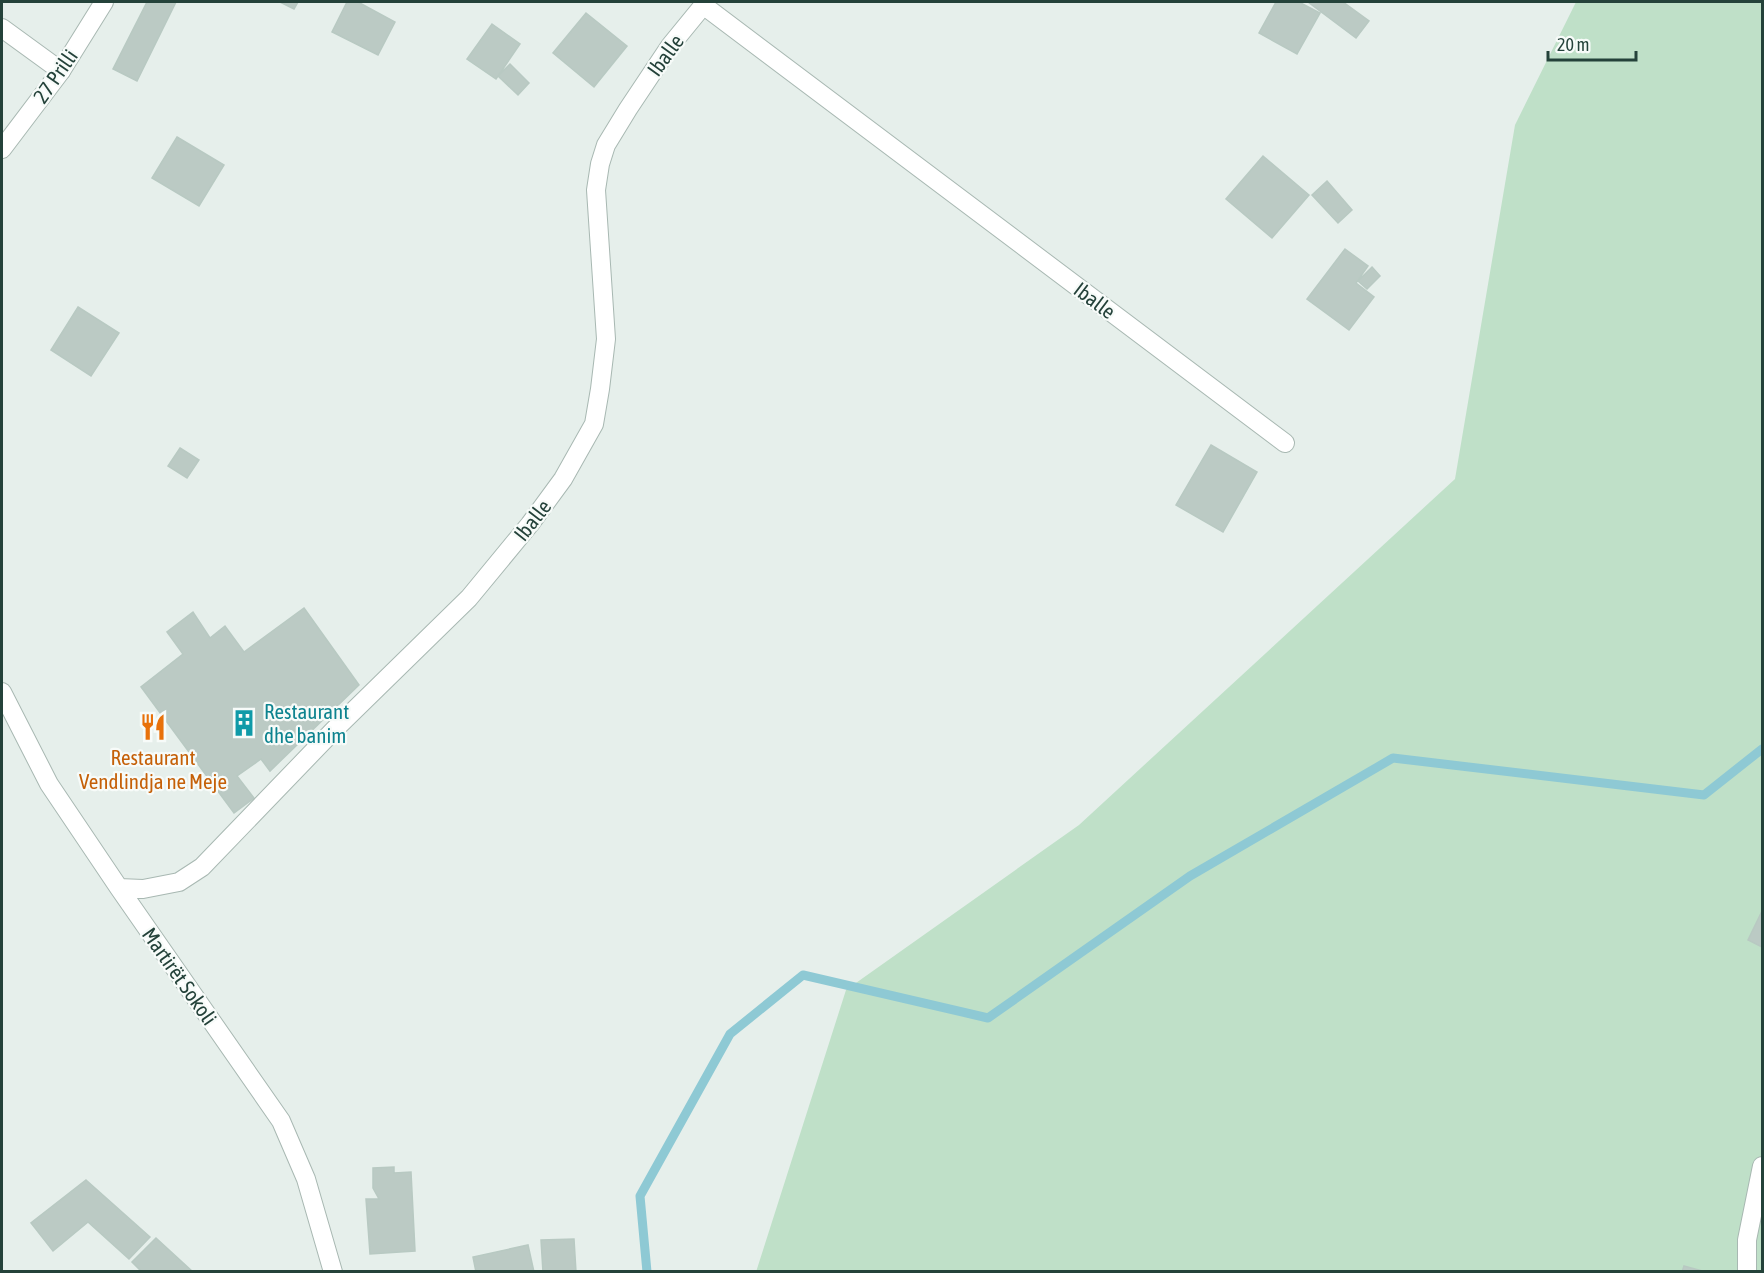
<svg xmlns="http://www.w3.org/2000/svg" width="1764" height="1273" font-family="'Asap Condensed',sans-serif">
<style>
.green{fill:#bfe0c8}
.lines{fill:none;stroke-linecap:round;stroke-linejoin:round}
.stream{stroke:#8ec9d4;stroke-width:9}
.building{fill:#bbcac4;stroke:#b8c9c2;stroke-width:1.5}
.minor-casing{stroke:#a8b8b2;stroke-width:20}
.tertiary-casing{stroke:#a8b8b2;stroke-width:20}
.minor{stroke:#fff;stroke-width:18}
.tertiary{stroke:#fff;stroke-width:18}
.labels{text-anchor:middle;dominant-baseline:central;stroke-width:4.5;stroke-linejoin:round;paint-order:stroke}
.street-label{font-size:21px;fill:#24423a;stroke:#f7fbf9}
.culture-label{font-size:21px;fill:#0d838f;stroke:#f7fbf9;text-anchor:start}
.food-label{font-size:21px;fill:#c56008;stroke:#f7fbf9}
</style>
<rect width="100%" height="100%" fill="#e6efeb"/>
<path class="green" d="M1576,2H1762V1271L756,1272L846,990L1079,825L1455,479L1515,125Z"/>
<g class="lines">
<path class="stream" d="M647,1272L640,1196L730,1034L803,975L988,1018L1190,876L1393,758L1704,795L1762,749"/>
</g>
<path class="building" d="M147,2H176L137,81L113,69Z
M280,2H298L294,9Z
M347,2H358L395,22L378,55L332,32Z
M1276,2H1299L1320,13L1297,54L1259,33Z
M1308,2H1343L1369,21L1356,38Z
M586,13L627,46L594,87L553,53Z
M492,24L520,44L496,79L467,59Z
M510,64L529,83L518,95L498,76Z
M177,137L224,165L199,206L152,178Z
M1263,156L1309,195L1272,238L1226,199Z
M1327,181L1352,210L1338,223L1312,195Z
M1345,249L1368,266L1356,283L1374,297L1349,330L1307,299Z
M1372,267L1380,276L1367,289L1358,281Z
M78,307L119,333L91,376L51,350Z
M1211,445L1257,472L1223,532L1176,505Z
M180,448L199,460L187,478L168,466Z
M304,608L359,685L270,771L261,759L237,776L254,798L234,813L141,687L183,654L167,632L193,612L210,638L225,626L244,652Z
M1762,911V947L1748,940Z
M394,1167V1173L411,1172L415,1251L370,1254L366,1199H379L373,1188V1168Z
M86,1180L150,1237L129,1259L88,1222L53,1251L31,1223Z
M156,1238L193,1272H142L132,1262Z
M574,1239L576,1272H543L541,1240Z
M528,1245L534,1272H476L473,1257Z
M1684,1266L1706,1272H1682Z"/>
<g class="lines">
<defs>
<path id="minor" d="M703,5L1285,443
M2,28L61,71
M2,692L49,784L119,888L281,1121L306,1179L333,1272
M119,888L143,889L179,882L202,867L333,731L469,598L530,524L563,479L594,424L600,389L606,339L596,190L600,164L606,145L628,109L670,46L706,2
M1747,1272V1240L1762,1166"/>
<path id="tertiary" d="M2,149L61,71L104,2"/>
</defs>
<use href="#minor" class="minor-casing"/>
<use href="#tertiary" class="tertiary-casing"/>
<use href="#minor" class="minor"/>
<use href="#tertiary" class="tertiary"/>
</g>
<defs>
<symbol id="building-bare" viewBox="-9 -9 18 18"><path d="M-4-6H4V6H1V3H-1V6H-4ZM-2.5-4.3h1.7v1.8h-1.7ZM.8-4.3h1.7v1.8H.8ZM-2.5-1h1.7V.8h-1.7ZM.8-1h1.7V.8H.8Z" fill="#0f9aa8" stroke="#f7fbf9" stroke-width="2.5" paint-order="stroke"/></symbol>
<symbol id="restaurant-bare" viewBox="-9 -9 18 18"><path d="M-5-6h1v4h1v-4h1v4h1v-4h1v5L-1.5 .5V6h-2V.5L-5-1ZM5-6V6H3V1.5H1.5Q1.5-4 5-6Z" fill="#e8710a" stroke="#f7fbf9" stroke-width="2.5" paint-order="stroke"/></symbol>
</defs>
<g fill-rule="evenodd">
<use href="#building-bare" x="225" y="704" width="38" height="38"/>
<use href="#restaurant-bare" x="134" y="708" width="38" height="38"/>
</g>
<g class="labels">
<g class="street-label">
<text transform="translate(665 55) rotate(-54)">Iballe</text>
<text transform="translate(55 76) rotate(-55)">27 Prilli</text>
<text transform="translate(1095 300) rotate(37)">Iballe</text>
<text transform="translate(532 520) rotate(-52)">Iballe</text>
<text transform="translate(180 976) rotate(55)">Martirët Sokoli</text>
</g>
<g class="culture-label">
<text x="264" y="711">Restaurant<tspan x="264" dy="24">dhe banim</tspan></text>
</g>
<g class="food-label">
<text x="153" y="757">Restaurant<tspan x="153" dy="24">Vendlindja ne Meje</tspan></text>
</g>
</g>
<rect width="1764" height="1273" fill="none" stroke="#24423a" stroke-width="6"/>
<path d="M1548 51v9h88v-9" fill="none" stroke="#24423a" stroke-width="3"/>
<text x="1557" y="51" font-size="18" fill="#24423a" stroke="#f7fbf9" stroke-width="4.5" paint-order="stroke">20 m</text>
</svg>
